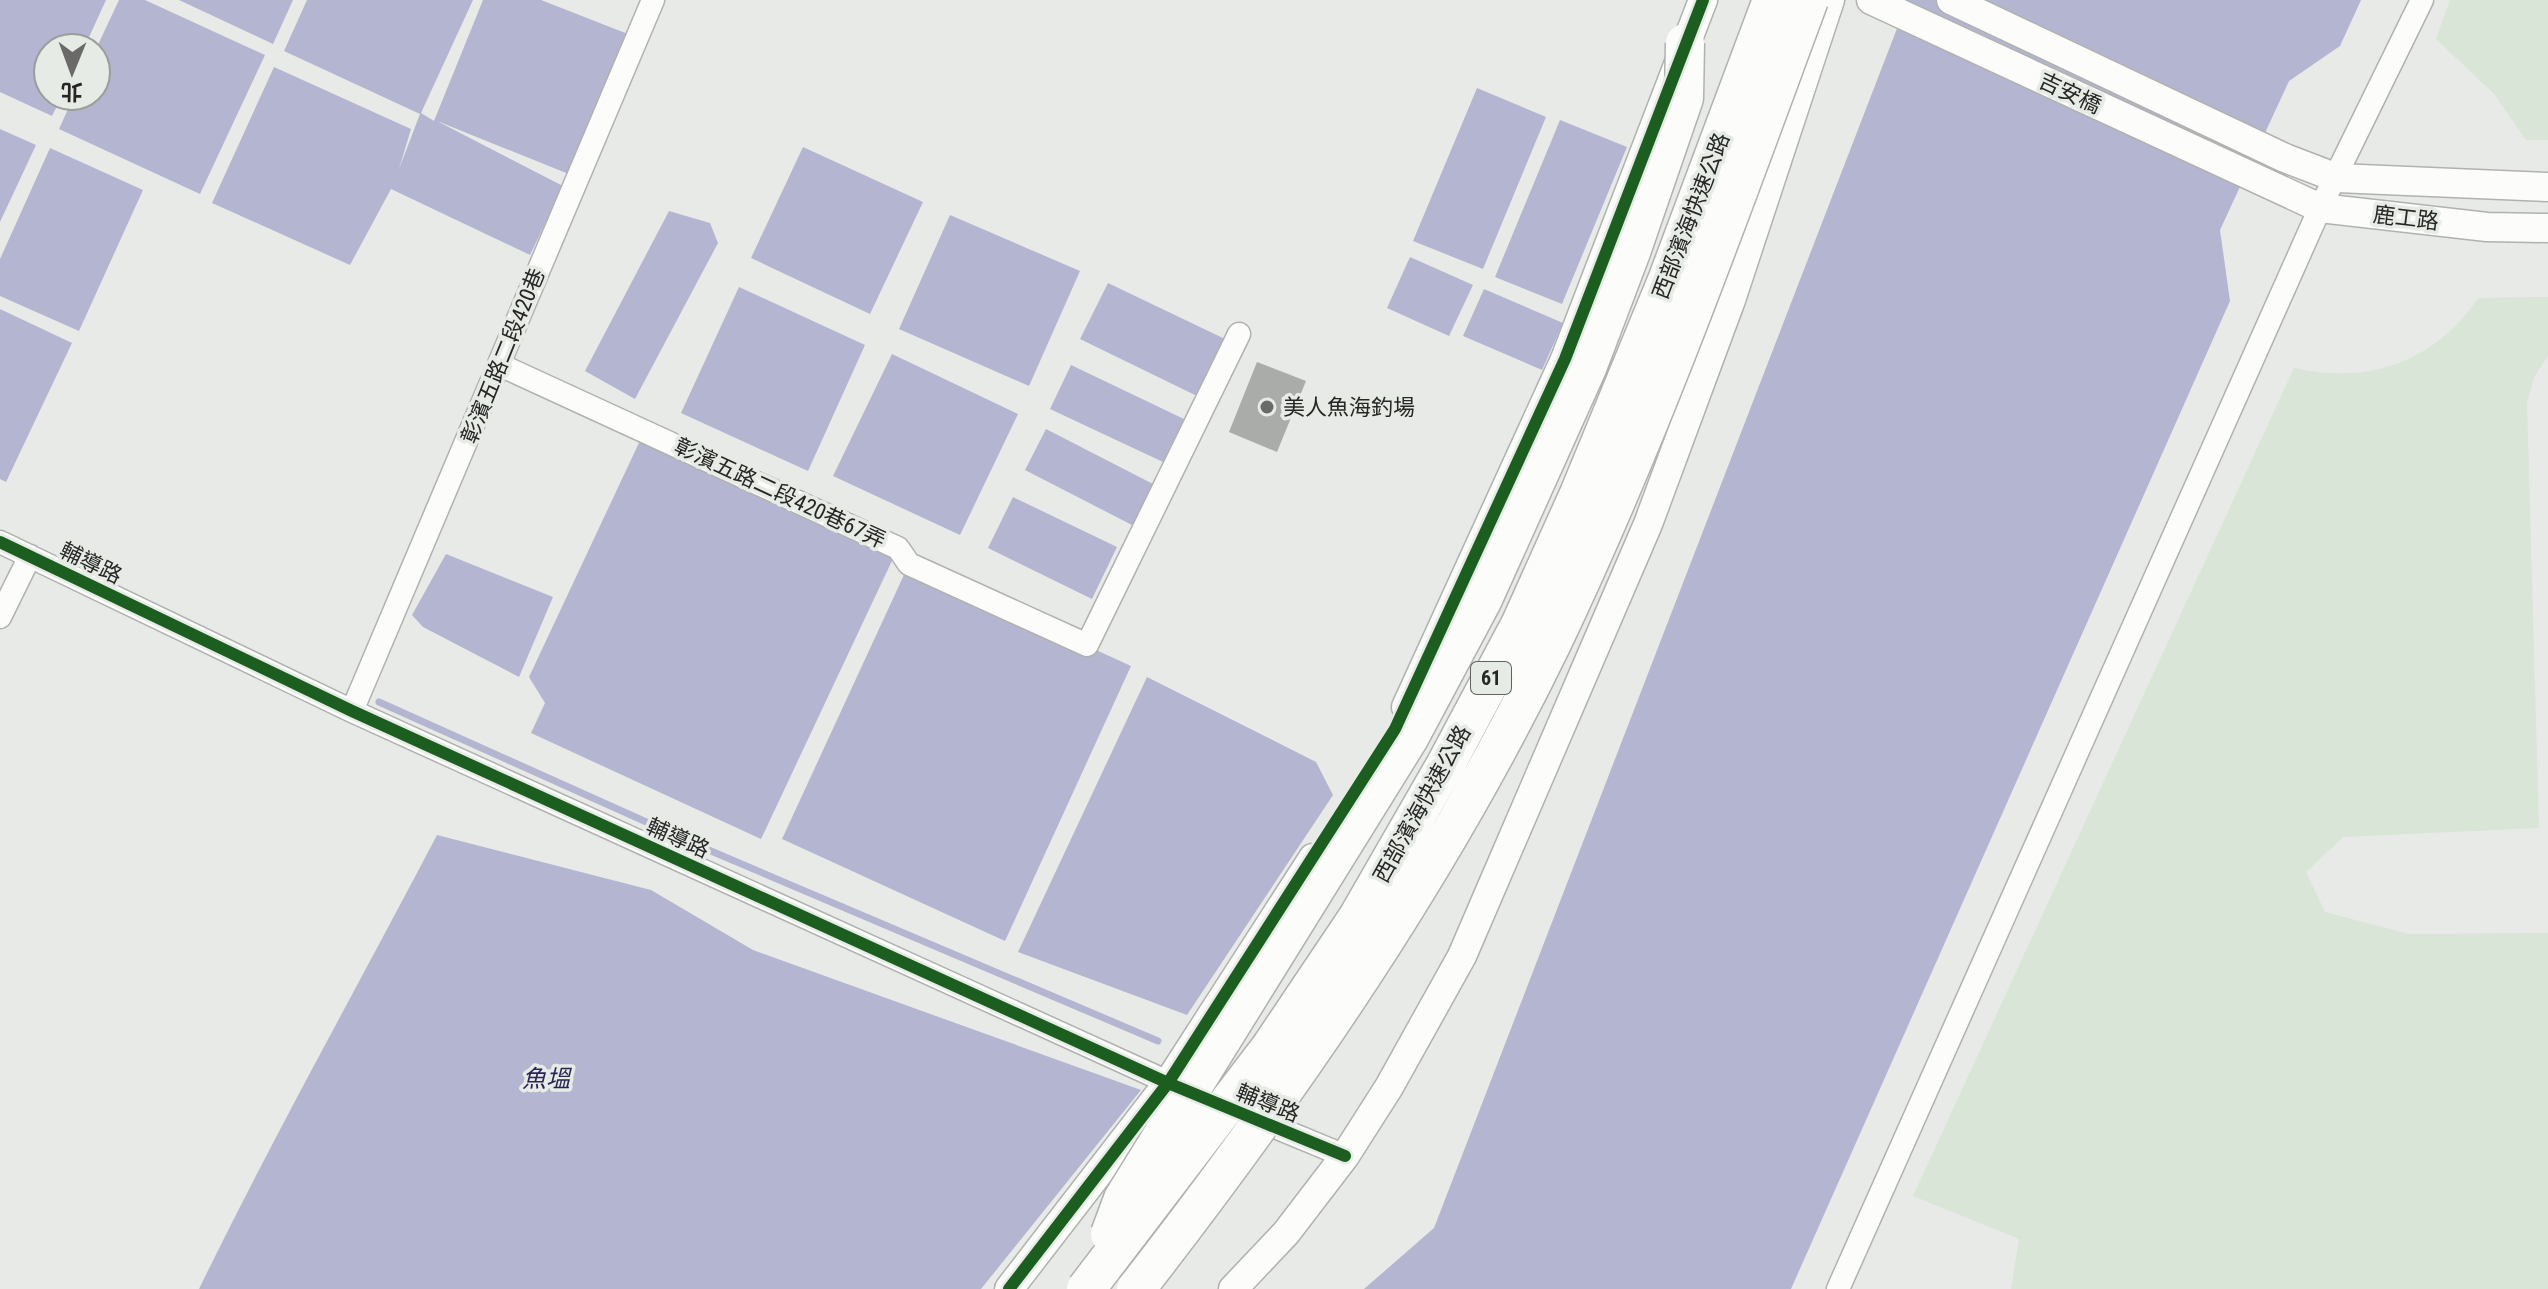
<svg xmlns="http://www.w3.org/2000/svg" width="2548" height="1289" font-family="'Roboto Condensed','Noto Sans TC',sans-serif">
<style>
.green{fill:#d9e5d6}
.water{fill:#b4b5d1}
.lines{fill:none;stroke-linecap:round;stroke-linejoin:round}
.stream{stroke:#b4b5d1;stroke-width:7}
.building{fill:#aaacaa}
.minor-casing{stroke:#b0b2af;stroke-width:25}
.tertiary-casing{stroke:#b0b2af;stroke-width:31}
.minor{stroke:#fcfcfb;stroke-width:22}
.tertiary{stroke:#fcfcfb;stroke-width:28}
.trunk-bridge-casing{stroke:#b0b2af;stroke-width:41;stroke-linecap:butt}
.trunk-bridge{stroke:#fcfcfb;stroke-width:38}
.cycleway-casing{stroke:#e7ebe6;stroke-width:17}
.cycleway{stroke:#1b5e20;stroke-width:12}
.poi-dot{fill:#6a6b69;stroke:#e7ebe6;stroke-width:3}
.labels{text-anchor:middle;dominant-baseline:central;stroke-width:7;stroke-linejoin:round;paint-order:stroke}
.shield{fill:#e7ebe6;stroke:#60625f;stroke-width:2}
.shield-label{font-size:20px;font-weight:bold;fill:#262725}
.street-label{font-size:22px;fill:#262725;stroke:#e7ebe6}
.poi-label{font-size:22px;fill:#262725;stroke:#e7ebe6;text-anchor:start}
.water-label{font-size:24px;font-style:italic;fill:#2a2458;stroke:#e7ebe6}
</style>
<rect width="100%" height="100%" fill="#e8eae7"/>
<path class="green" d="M2450,0H2548V140H2526L2494,94L2436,39Z
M2548,297V356L2534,377L2527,403L2539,828L2343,837L2306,872L2325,912L2409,934L2548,933V1289H2011L2019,1239L1913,1196L2294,368C2369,385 2435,362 2478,298Z"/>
<path class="water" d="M0,0H106L84,48H48V96H62L52,116L0,92Z
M119,0H145L265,55L200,194L59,129L74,96H96V49Z
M179,0H293L273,44Z
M307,0H473L421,113L434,121L483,0H541L633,36L576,177L437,121L563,186L530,255L391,189L350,265L212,203L274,67L411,129L399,169L420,114L284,51Z
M1908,0H2361L2340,46L2289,81L2220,230L2230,301L1791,1289H1364L1434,1228Z
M1477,88L1546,117L1483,269L1413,241Z
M1560,120L1627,147L1562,304L1495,277Z
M0,129L36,145L0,222Z
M803,147L923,202L870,314L751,258Z
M50,148L143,190L79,331L0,296V259Z
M669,211L710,223L718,243L635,399L585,371Z
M950,215L1080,271L1029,386L899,329Z
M1410,257L1473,285L1449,336L1387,308Z
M1108,283L1225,339L1197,396L1080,339Z
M739,287L865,345L808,471L681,413Z
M1484,289L1563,323L1542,370L1463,336Z
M0,309L72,343L6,482L0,479Z
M892,354L1018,414L960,535L833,476Z
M1071,365L1184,419L1163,462L1050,409Z
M1046,429L1153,484L1132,525L1025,470Z
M645,430L898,548L761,839L531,733L545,703L529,677Z
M1013,497L1117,547L1092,599L988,548Z
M446,554L553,597L519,677L423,627L412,615Z
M909,564L1131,666L1005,941L782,839Z
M1147,677L1316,762L1333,795L1187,1015L1018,952Z
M437,835L651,890L753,950L1141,1090L981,1289H199C274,1135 358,986 437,835Z"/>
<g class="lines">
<path class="stream" d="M379,702L711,851L1158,1041"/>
</g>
<path class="building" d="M1257,362L1306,381L1277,452L1229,432Z"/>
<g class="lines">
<defs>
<path id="minor" d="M500,365L898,548L909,564L1087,645L1239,334
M0,542L352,711L1183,1089
M0,617L30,556
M352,711L653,0
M1251,1117L1345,1156
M1838,1289L2320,208L2422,0"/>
<path id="tertiary" d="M1871,0L2320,208L2487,227L2548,228
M1951,0L2285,158L2337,178L2548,187
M1406,707L1565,359L1703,0
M1009,1289L1168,1083L1313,858
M1233,1289L1286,1233L1345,1156L1389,1087L1462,956L1648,524L1731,300L1830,0"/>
</defs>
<use href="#minor" class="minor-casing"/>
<use href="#tertiary" class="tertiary-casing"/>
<use href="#minor" class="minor"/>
<use href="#tertiary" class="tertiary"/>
<defs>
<path id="trunk-bridge" d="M1110,1234L1123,1199L1409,738L1483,599L1587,368L1631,252L1684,98L1685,43
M1086,1289L1270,1048L1358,917L1446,764L1520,625L1579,494L1668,278L1772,0
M1136,1289C1294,1086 1441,873 1553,641C1652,433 1729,216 1809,0"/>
</defs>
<use href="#trunk-bridge" class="trunk-bridge-casing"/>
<use href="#trunk-bridge" class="trunk-bridge"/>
<defs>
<path id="cycleway" d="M0,542L352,711L1168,1083L1345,1156
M1009,1289L1168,1083L1395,729L1565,359L1703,0"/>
</defs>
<use href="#cycleway" class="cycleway-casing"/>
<use href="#cycleway" class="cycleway"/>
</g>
<circle class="poi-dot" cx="1267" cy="407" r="8"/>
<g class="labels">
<rect class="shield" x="1471" y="662" width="40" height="32" rx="6"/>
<g class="shield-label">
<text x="1491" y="678">61</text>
</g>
<g class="street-label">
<text transform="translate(2070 93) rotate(25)">吉安橋</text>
<text transform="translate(1691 216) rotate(-69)">西部濱海快速公路</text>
<text transform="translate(2406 218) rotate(7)">鹿工路</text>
<text transform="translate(503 356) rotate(-68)">彰濱五路二段420巷</text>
<text transform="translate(780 493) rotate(25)">彰濱五路二段420巷67弄</text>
<text transform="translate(91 563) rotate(26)">輔導路</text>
<text transform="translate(1422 804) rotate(-61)">西部濱海快速公路</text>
<text transform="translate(678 838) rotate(24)">輔導路</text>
<text transform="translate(1268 1103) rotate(22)">輔導路</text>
</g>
<g class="poi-label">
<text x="1283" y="407">美人魚海釣場</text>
</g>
<g class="water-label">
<text x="546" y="1079">魚塭</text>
</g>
</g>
<g transform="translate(72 72) rotate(181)"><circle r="38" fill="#e7ebe6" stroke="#9a9d99" stroke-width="2"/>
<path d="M0-6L14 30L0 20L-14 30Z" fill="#6a6b69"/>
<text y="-12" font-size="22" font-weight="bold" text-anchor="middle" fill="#262725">北</text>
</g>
</svg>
